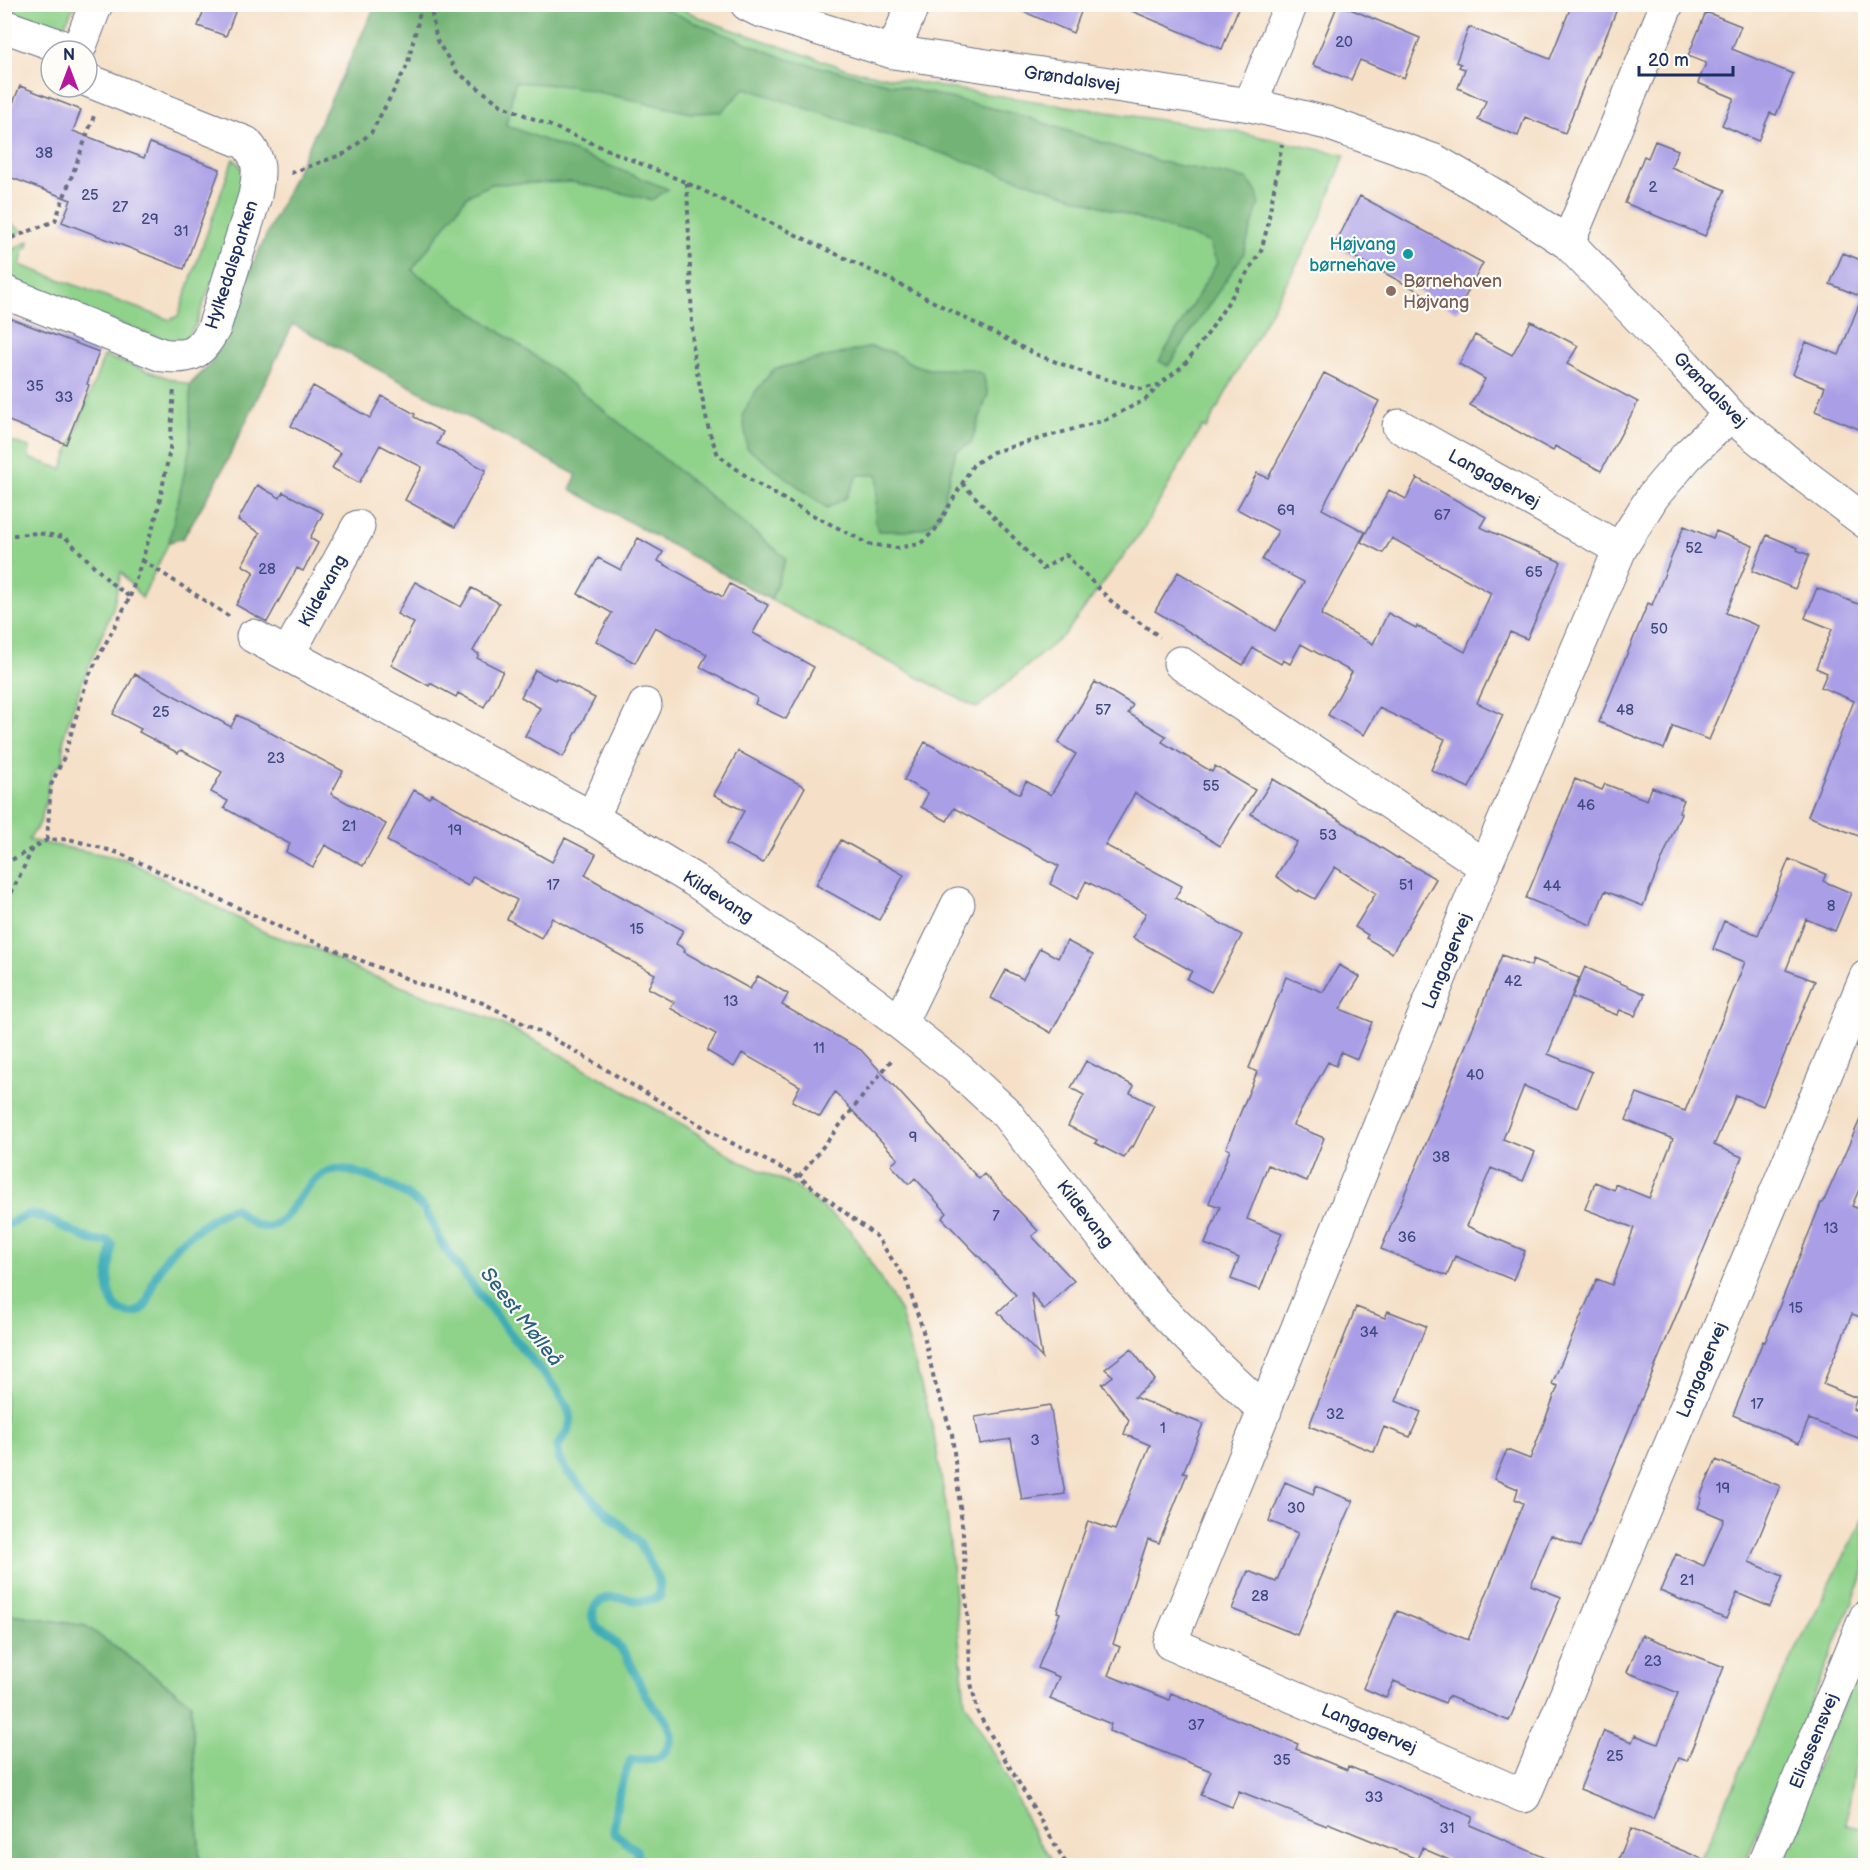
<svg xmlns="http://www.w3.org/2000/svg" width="1870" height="1870" font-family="'Balsamiq Sans',sans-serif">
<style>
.green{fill:#8fd28a;stroke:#558074;stroke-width:1.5}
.forest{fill:#73b476;stroke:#47726a;stroke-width:1.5}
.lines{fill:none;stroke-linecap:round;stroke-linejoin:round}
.stream{stroke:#3cacb7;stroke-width:9}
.building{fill:#aa9fe6}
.minor-casing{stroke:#676d83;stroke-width:35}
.path{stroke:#676d83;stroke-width:4;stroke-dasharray:4.5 4.5;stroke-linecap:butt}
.minor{stroke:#fff;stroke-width:33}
.culture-dot{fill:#0f9aa8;stroke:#fdfcf7;stroke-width:2}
.education-dot{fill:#8d6e63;stroke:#fdfcf7;stroke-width:2}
.labels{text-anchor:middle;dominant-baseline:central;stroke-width:4.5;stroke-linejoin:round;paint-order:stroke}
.number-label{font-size:15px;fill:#3f4b80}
.street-label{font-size:18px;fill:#1b2f5e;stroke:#fdfcf7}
.culture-label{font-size:18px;fill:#0d838f;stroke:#fdfcf7;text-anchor:end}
.education-label{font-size:18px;fill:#785e54;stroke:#fdfcf7;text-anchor:start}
.water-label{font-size:20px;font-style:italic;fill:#286182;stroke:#fdfcf7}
</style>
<rect width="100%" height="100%" fill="#fdfcf7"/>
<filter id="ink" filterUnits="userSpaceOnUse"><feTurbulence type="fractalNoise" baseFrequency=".0167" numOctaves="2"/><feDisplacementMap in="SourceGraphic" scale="12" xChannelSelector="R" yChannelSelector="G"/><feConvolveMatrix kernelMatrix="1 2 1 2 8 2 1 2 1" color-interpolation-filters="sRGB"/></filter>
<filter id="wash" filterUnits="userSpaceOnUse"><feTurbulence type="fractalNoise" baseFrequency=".008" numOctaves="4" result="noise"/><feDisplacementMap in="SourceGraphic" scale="24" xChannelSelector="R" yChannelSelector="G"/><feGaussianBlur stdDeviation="1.35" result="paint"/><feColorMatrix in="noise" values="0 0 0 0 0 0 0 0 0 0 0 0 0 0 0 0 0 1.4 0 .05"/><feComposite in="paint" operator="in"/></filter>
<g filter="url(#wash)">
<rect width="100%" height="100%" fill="#f5e0c7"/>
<path class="green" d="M4,5H75L65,24L64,30L5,9Z
M376,5H674L707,21L850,70L941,87L1233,131L1345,155L1317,227L1206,429L1202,427L1143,530L1065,634L977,708L771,600L570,489L577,475L293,324L220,475L183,538L169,542L142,598L121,572L113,608L81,685L65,732L63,743L64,760L54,770L48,785V794L40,823L28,840L125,859L268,934L319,950L359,971L491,1019L544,1045L687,1127L739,1161L793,1185L850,1229L900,1310L933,1429L947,1512L965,1702L1007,1778L1033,1833L1056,1865H200L191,1703L86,1626L5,1613L4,439L29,447V458L62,469L104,356L189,385L211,364L238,295Z
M233,159C244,166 246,178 246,191L195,326L184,339L173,343L5,282V253L29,241L28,247L24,250L20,265L170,320L178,316Z
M5,221L21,229V232L5,241Z
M1865,1515V1571L1744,1865L1698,1866L1774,1693Z
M1865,1650V1728L1858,1747L1846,1824L1865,1828V1865L1776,1866Z"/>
<path class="forest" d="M376,5H655L704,26L787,59L1020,115L1161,162L1247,179L1257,192L1259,203L1243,255L1168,366L1159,361L1217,263L1209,242L745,88L721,112L691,113L570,86L515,82L506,125L668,189L652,200L572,182L492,184L467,196L412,270L553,369L786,558L771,600L570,489L577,475L293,324L220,475L183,538L169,542L190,447V385L211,364L238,295Z
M871,347L892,352L912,364L928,369H968L983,374L988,394L971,443L956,451L940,515L932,523L923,528L906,531H878L875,520L878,475H858L846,498L827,508L747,448L743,414L755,392L774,369Z
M5,1613L86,1626L191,1703L200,1865H5Z"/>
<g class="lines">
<path class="stream" d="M4,1226L30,1214L43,1217L93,1241H108L112,1245C110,1264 100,1303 124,1312C130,1314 137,1313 142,1309C149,1304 151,1288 154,1280C159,1270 166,1257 174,1249C187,1236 217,1212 234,1208C242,1214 250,1224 260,1226C293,1235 304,1161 346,1170C372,1176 398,1187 419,1204C430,1213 435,1232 442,1243C447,1251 452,1258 458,1266C481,1298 506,1328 531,1359C544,1375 564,1394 570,1415C573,1427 563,1438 557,1447L559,1458L567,1471L595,1502L639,1542L659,1580L660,1596C654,1598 648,1601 642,1601C627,1600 604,1590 595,1607C584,1626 613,1638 622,1650C633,1665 639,1684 648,1699C654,1710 667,1717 670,1729C674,1740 666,1756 655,1759C647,1760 639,1760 631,1760C621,1782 614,1809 614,1833L636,1850L641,1866"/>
</g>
<g id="blocks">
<path class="building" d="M206,4H238L226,36L198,26Z
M1006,4H1084L1073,33Z
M1115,4H1240L1222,49Z
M1338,4L1420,38L1404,78L1360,60L1351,80L1313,65Z
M1572,4H1619L1598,56L1596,55L1565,133L1525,117L1518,136L1478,120L1486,101L1458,88L1465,69L1459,67L1461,64L1456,62L1469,27L1550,59Z
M1706,12L1741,26L1732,49L1793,74L1776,115L1770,113L1758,141L1722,125L1734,98L1698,83L1706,63L1688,56Z
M20,86L81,110L73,131L144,158L150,143L220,169L184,269L62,222L71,200L4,175V125Z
M1655,141L1678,150L1671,167L1725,190L1705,236L1625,203L1644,156L1648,158Z
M1360,196L1483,263L1457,312L1334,246Z
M1843,253L1866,262V432L1815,411L1825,387L1793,374L1806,342L1839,355L1862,297L1830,284Z
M4,316L99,352L87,384L89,385L66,444L4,419Z
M1531,321L1578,346L1567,364L1638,402L1601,471L1555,446L1553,451L1470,405L1485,379L1459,364L1475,335L1512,355Z
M1324,373L1379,401L1322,509L1365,532L1321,615L1373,644L1388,613L1416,628L1417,626L1465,652L1491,593L1392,538L1383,553L1361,542L1389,490L1406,499L1417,478L1486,517L1480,527L1561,562L1527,639L1510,632L1477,703L1503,715L1469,788L1431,770L1445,739L1379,708L1364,735L1328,715L1352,672L1301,644L1290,664L1283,660L1281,664L1253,648L1243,665L1155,611L1178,572L1275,631L1304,582L1262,560L1278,531L1237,509L1257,473L1268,478Z
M313,386L370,418L382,396L415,414L414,417L443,432L437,444L486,470L455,527L405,500L422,467L380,445L359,483L332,468L341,453L291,426Z
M257,485L280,498L283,492L323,513L310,538L318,543L303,571L297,568L267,622L236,605L254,572L242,565L260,533L238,520Z
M1684,526L1713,538L1716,531L1753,546L1726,613L1758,626L1709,740L1673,726L1664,749L1599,722L1648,603L1652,605Z
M1767,535L1798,548L1797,550L1809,555L1795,589L1752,571Z
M638,538L663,552L658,561L723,597L730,584L768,605L753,633L814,667L786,719L755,704L757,699L756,697L700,667L707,654L655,627L635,663L596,641L612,613L578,594L598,558L621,570Z
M415,582L461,607L472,588L499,603L473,651L479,654L477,658L503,671L484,707L458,693L456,697L430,683L429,686L391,665L414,623L397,614Z
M1817,588L1866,607V839L1808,816L1854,701L1821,687L1827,673L1816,668L1832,629L1805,618Z
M535,670L555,680L556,678L595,698L563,757L525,736L540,708L521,697Z
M135,674L231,727L237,715L343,771L331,794L386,824L363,866L325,845L313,867L286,852L290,844L224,808L228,801L211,792L222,772L181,750L178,753L139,732L141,729L113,714Z
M1095,682L1133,705L1128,713L1166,736L1162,742L1212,772L1215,766L1255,790L1220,846L1135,793L1105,845L1182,886L1175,898L1242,935L1211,992L1187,979L1192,971L1133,938L1146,913L1086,881L1077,899L1050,884L1059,866L954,808L947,821L921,807L928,793L904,780L925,742L1020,794L1026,781L1051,795L1076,754L1058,743Z
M738,751L805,787L763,863L726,844L744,811L714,795Z
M1273,779L1357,831L1356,832L1397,858L1398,857L1436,879L1392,953L1366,938L1368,935L1355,927L1376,893L1335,867L1315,899L1299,890L1298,892L1276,876L1297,842L1251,814Z
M1575,779L1602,790L1605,784L1647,800L1652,787L1684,800L1679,812L1681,813L1643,906L1605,891L1591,925L1526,898Z
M414,790L429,798L432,794L552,862L565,838L596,854L585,875L602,885V886L683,930L676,944L685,949L684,952L750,989L758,976L788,994L782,1005L861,1050L979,1179L984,1174L1038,1231L1032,1236L1074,1281L1044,1310L1031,1293L1042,1358L998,1312L1016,1295L942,1218L947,1213L915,1178L909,1184L891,1165L898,1159L835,1092L820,1117L792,1101L800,1086L742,1053L734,1067L707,1051L716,1034L670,1008L674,1002L648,988L655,974L552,918L541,938L507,919L517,900L473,876L468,886L387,841Z
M841,840L904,875L879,920L816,885Z
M1789,859L1826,874L1823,881L1851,893L1835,931L1806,919L1786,970L1815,981L1763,1106L1736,1095L1714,1145L1742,1157L1580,1547L1551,1535L1531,1585L1561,1597L1509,1721L1448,1696L1445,1703L1394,1681L1386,1698L1363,1688L1397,1611L1468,1640L1523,1503L1515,1499L1518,1489L1494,1479L1507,1450L1530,1459L1558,1386L1552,1384L1597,1279L1612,1285L1634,1228L1585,1209L1595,1182L1614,1190L1615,1184L1649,1198L1673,1139L1626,1120L1637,1093L1685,1111L1745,962L1713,949L1724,921L1758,935Z
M1067,941L1093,955L1051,1033L991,998L1006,970L1023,979L1040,948L1058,958Z
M1502,955L1531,966L1533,959L1579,978L1548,1054L1592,1072L1577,1108L1524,1086L1503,1139L1535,1152L1523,1181L1491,1168L1467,1226L1525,1251L1513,1280L1455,1256L1447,1276L1381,1249L1431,1132Z
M1339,965L1360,977L1340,1009L1372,1022L1357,1059L1341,1052L1336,1066L1328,1062L1293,1125L1324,1138L1307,1181L1268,1165L1247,1219L1282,1233L1260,1290L1231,1279L1239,1258L1205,1244L1220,1207L1209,1203L1230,1150L1226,1148L1257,1072L1249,1068L1286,977L1323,992Z
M1585,967L1645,994L1635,1016L1620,1010L1617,1015L1572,997Z
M1086,1061L1134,1086L1130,1093L1154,1105L1133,1147L1131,1146L1124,1158L1095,1143L1097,1140L1068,1126L1084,1095L1071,1088Z
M1866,1106V1173L1852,1206L1866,1212V1319L1852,1314L1823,1384L1857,1398L1853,1409L1866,1415V1441L1809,1419L1799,1443L1733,1415L1763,1341L1765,1342L1821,1203H1823Z
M1356,1307L1385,1318L1388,1311L1426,1326L1396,1401L1421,1412L1410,1437L1384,1427L1374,1452L1309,1426Z
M1131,1349L1155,1380L1134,1397L1203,1424L1183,1473L1187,1474L1159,1543L1148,1539L1113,1644L1120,1647L1108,1675L1169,1700L1171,1693L1298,1744L1296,1749L1347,1770L1348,1766L1473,1817L1470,1825L1564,1866H1463L1422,1848L1417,1859L1328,1823L1327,1826L1239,1791L1232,1807L1201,1795L1211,1771L1109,1731L1111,1724L1050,1699L1059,1677L1038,1668L1060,1613L1057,1612L1088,1521L1115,1530L1150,1445L1124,1434L1129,1420L1101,1383L1103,1384L1113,1376L1105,1369Z
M1050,1405L1065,1494L1022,1500L1011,1439L980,1444L975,1417Z
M1716,1460L1780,1486L1749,1562L1783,1576L1770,1607L1737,1593L1726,1619L1660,1591L1676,1554L1704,1566L1724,1519L1698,1508L1702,1498L1700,1497Z
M1285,1482L1313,1494L1316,1486L1353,1501L1297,1635L1232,1609L1248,1571L1276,1582L1298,1533L1269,1521Z
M1642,1635L1724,1667L1687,1761L1679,1758L1653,1819L1580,1789L1604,1731L1632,1742L1635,1735L1658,1744L1678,1693L1627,1672Z
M1631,1829L1717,1865V1866H1616Z"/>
</g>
</g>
<g filter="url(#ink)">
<use href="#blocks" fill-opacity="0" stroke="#676d83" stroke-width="1.5"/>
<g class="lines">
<defs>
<path id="minor" d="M747,4L759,10L893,52L1250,105L1327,123L1435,161L1504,201L1568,243L1685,365L1730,415L1805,476L1866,522
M4,26L74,51
M78,51L96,4
M893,52L913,4
M1250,105L1291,4
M1568,243L1667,4
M4,292L162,355C192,359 200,353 214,328L255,196C259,173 262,161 246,143L87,80
M1730,415L1687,456L1653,496L1620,549L1485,866L1170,1643L1524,1796L1866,977
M1399,426L1620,549
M253,636L592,818L694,880L831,971L900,1023L957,1068L1006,1113L1151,1299L1213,1362L1265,1411
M288,654L358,527
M1180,663L1485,866
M592,818L645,705
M900,1023L958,904
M1763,1866L1866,1617"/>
</defs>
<use href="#minor" class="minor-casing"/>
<path class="path" d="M430,4L437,41L457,72L501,105L687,183L893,281L1035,354L1088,374L1141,389L1159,385L1184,365L1209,332L1261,251L1267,228L1282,144
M291,173L346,153L371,133L407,66L418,22L421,4
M687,183L693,352L709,431L718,455L754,482L805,511L869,544L896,548L920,544L935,530L973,465L993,452L1105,420L1145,400L1159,386
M4,241L55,221L94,116
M962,483L1043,569L1066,555L1115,605L1160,637
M4,536L37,533L65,537L111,583L130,597L88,677L64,757L51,785L47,840
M142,560L230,617
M130,597L157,514L170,449L174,388
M4,864L33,848
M4,910L7,902L33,848L47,840L69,839L119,853L295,934L420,984L483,1003L554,1039L726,1140L799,1177L877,1237L906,1280L922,1327L935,1383L952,1434L963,1533L971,1683L978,1713L1064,1860L1069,1866
M799,1177L893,1058"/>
<use href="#minor" class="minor"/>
</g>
</g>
<circle class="culture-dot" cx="1408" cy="254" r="6"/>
<circle class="education-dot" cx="1391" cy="291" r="6"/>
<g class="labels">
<g class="number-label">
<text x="1344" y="42">20</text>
<text x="44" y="153">38</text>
<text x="1653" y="187">2</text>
<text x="90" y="195">25</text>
<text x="120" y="207">27</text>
<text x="150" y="219">29</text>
<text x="181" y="231">31</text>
<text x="35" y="386">35</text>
<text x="64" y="397">33</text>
<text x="1286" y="510">69</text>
<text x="1442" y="515">67</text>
<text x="1694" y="548">52</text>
<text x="267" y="569">28</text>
<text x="1534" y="572">65</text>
<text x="1659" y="629">50</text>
<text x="1103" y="710">57</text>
<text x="1625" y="710">48</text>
<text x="161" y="712">25</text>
<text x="276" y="758">23</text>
<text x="1211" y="786">55</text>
<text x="1586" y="805">46</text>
<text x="349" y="826">21</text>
<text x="455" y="830">19</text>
<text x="1328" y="835">53</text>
<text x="553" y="885">17</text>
<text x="1406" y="885">51</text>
<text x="1552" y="886">44</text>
<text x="1831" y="906">8</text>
<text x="637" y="929">15</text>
<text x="1513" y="981">42</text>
<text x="731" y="1001">13</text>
<text x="819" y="1048">11</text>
<text x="1475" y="1075">40</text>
<text x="913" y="1137">9</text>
<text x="1441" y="1157">38</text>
<text x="996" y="1216">7</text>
<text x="1831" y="1228">13</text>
<text x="1407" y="1237">36</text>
<text x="1796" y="1308">15</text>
<text x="1369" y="1332">34</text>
<text x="1757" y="1404">17</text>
<text x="1335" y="1414">32</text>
<text x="1163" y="1428">1</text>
<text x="1035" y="1440">3</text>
<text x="1723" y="1488">19</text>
<text x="1296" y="1508">30</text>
<text x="1687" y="1580">21</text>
<text x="1260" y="1596">28</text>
<text x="1653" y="1661">23</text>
<text x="1196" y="1725">37</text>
<text x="1615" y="1756">25</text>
<text x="1282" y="1760">35</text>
<text x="1374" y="1797">33</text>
<text x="1447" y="1828">31</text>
</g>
<g class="street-label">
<text transform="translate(1072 79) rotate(8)">Grøndalsvej</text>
<text transform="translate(232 265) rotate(-72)">Hylkedalsparken</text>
<text transform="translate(1710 390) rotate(46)">Grøndalsvej</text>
<text transform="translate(1494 479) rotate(29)">Langagervej</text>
<text transform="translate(323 591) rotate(-61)">Kildevang</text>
<text transform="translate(718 897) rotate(33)">Kildevang</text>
<text transform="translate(1447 961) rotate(-68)">Langagervej</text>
<text transform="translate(1085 1214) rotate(52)">Kildevang</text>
<text transform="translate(1702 1370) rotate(-67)">Langagervej</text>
<text transform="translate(1369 1729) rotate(23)">Langagervej</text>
<text transform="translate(1814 1741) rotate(-68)">Eliassensvej</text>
</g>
<g class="culture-label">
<text x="1396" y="244">Højvang<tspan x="1396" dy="21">børnehave</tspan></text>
</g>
<g class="education-label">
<text x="1403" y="281">Børnehaven<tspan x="1403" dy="21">Højvang</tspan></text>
</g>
<g class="water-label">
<text transform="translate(521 1317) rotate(52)">Seest Mølleå</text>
</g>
</g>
<rect width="1870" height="1870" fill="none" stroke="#fdfcf7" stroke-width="24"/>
<g transform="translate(69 69)"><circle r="28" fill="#fdfcf7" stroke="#a3aaba" stroke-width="1.5"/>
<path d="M0-4.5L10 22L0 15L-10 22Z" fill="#b5179e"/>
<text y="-9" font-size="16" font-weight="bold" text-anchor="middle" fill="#1b2f5e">N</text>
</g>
<path d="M1639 66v9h94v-9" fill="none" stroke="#1b2f5e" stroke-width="3"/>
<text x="1648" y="66" font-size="18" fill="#1b2f5e" stroke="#fdfcf7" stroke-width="4.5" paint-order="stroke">20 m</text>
</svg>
